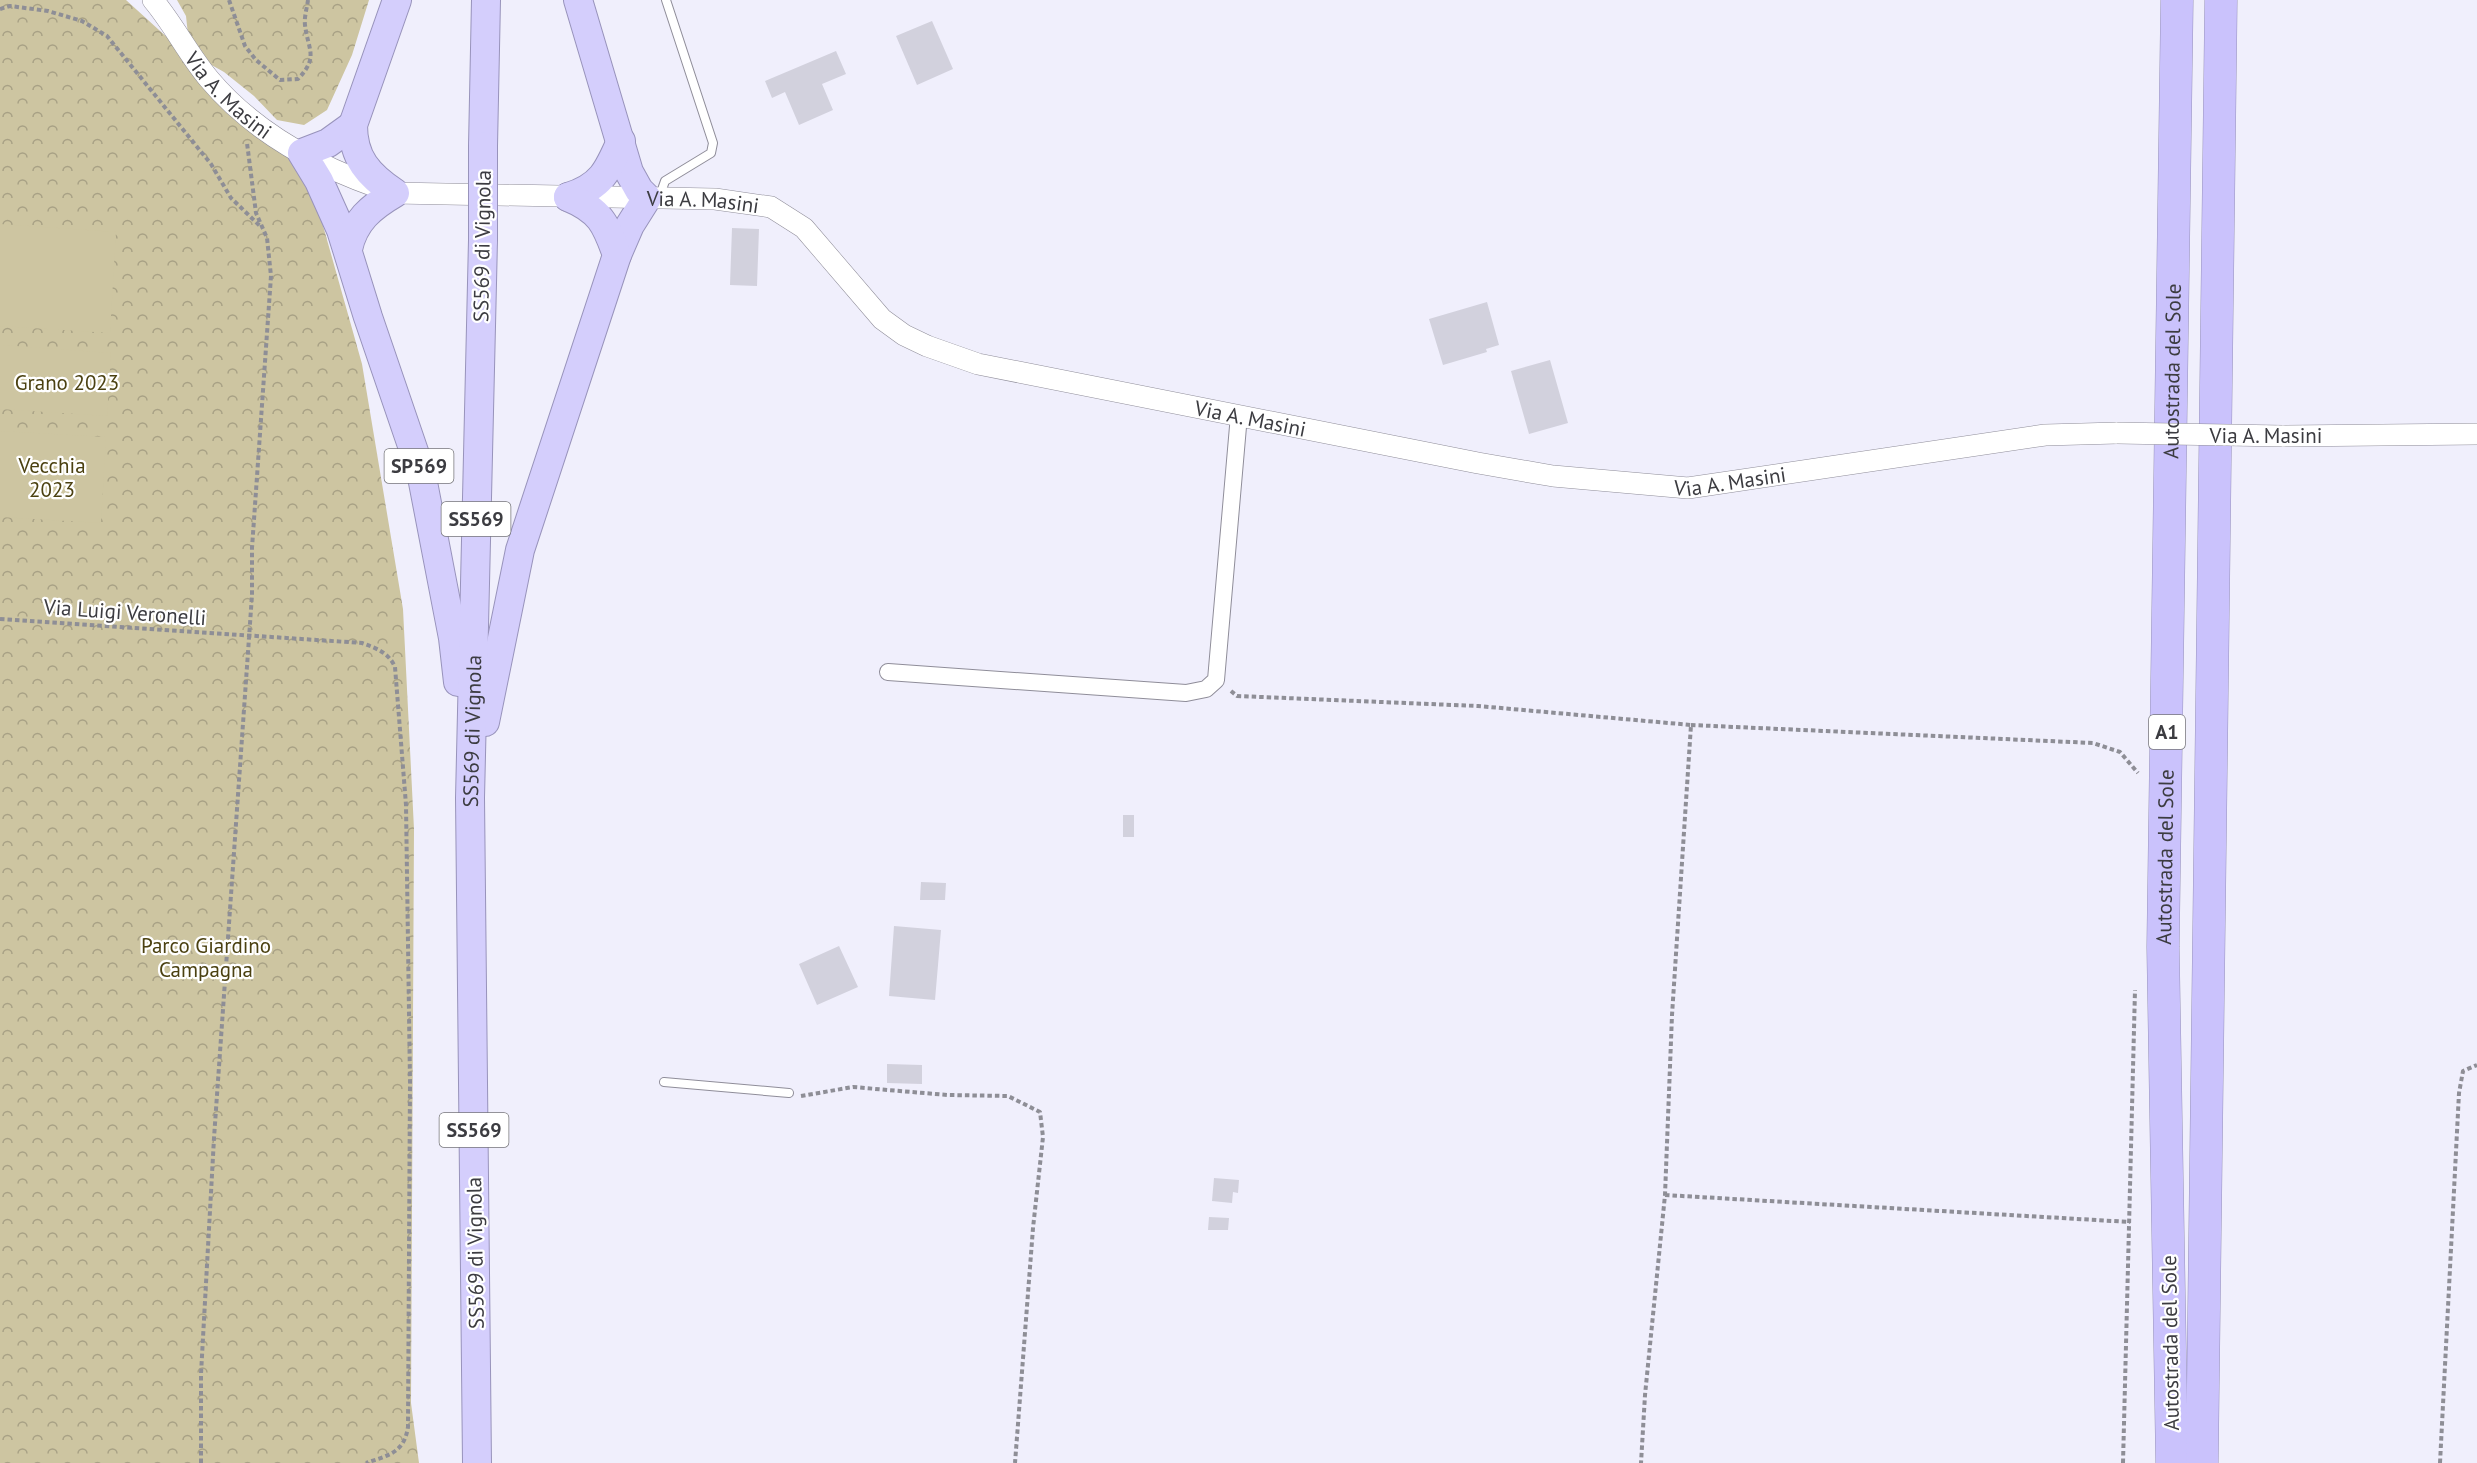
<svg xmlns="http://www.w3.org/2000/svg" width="2477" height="1463" font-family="'PT Sans',sans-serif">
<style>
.park{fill:url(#park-crowns)}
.garden{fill:#cdc5a1}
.building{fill:#d2d1dd}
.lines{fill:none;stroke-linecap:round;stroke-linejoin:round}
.service-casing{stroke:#8f8d99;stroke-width:10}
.minor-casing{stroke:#8f8d99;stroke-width:18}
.tertiary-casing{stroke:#8f8d99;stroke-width:22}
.trunk-casing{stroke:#9893bb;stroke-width:30}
.motorway-casing{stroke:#9893bb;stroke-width:33}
.path{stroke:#8e8e96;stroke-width:4;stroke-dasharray:4.5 3;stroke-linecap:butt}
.service{stroke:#fff;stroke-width:8}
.minor{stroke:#fff;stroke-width:16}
.tertiary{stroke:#fff;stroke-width:21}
.trunk{stroke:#d4cefc;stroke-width:28}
.motorway{stroke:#cac2fc;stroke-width:32}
.tertiary-bridge-casing{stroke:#8f8d99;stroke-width:22;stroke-linecap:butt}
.trunk-bridge-casing{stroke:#9893bb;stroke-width:30;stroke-linecap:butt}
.tertiary-bridge{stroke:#fff;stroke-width:21}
.trunk-bridge{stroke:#d4cefc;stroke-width:28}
.labels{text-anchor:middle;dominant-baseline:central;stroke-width:4.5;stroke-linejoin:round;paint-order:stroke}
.shield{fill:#fff;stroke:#76767a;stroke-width:1.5}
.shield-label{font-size:20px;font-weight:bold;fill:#3c3c41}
.street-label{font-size:21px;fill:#3c3c41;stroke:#fff}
.park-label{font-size:21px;fill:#4b4111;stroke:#fff}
</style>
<defs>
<pattern id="park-crowns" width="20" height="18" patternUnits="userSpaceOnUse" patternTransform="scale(1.5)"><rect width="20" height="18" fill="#cdc5a1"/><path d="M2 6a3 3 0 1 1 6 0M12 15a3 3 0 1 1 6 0" fill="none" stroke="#a8a185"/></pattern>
</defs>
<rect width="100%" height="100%" fill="#f0effc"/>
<path class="park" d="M0,0H126L214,80L300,144L362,364L403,609L414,829L411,1403L419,1463H0Z
M177,0H369L352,55L327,110L304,125L277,120L254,96L224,72L190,53L186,16Z"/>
<path class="garden" d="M0,224L116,232L110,333L0,326Z
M0,345L111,353L107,416L0,409Z
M0,431L106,437L101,523L0,517Z"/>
<path class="building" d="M932,21L953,69L917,85L896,36Z
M836,51L846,74L822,84L833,110L799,125L785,92L772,98L765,81Z
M732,228L759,229L757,286L730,285Z
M1487,302L1499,345L1486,349L1487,352L1443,365L1429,319Z
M1550,360L1568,423L1529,434L1511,371Z
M1123,815H1134V837H1123Z
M921,882L946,883L945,900H920Z
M894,926L941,930L935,1000L889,996Z
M839,946L858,987L817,1005L799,964Z
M887,1064L922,1065V1084L887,1083Z
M1214,1178L1239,1180L1238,1193L1233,1192L1232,1203L1212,1201Z
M1209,1217L1229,1218L1228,1230H1208Z"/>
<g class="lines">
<defs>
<path id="service" d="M659,198L665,181L711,153L713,143L666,0
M664,1082L789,1093"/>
<path id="minor" d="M888,672L1186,693L1206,689L1216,680L1239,415"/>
<g id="tertiary">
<path id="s1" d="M153,0C174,25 188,54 209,79C257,136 326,171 395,193L715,199L771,207L804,228L882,319L904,335L927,346L978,364L1478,463L1553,476L1688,488L2045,435L2117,433"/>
<path d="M2282,436L2477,434"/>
</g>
<g id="trunk">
<path d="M578,0L629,172L639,190L647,198L630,225L617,255"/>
<path d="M353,125L328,143L302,153L319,181L341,230L368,317L421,472L453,638L458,682"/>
<path d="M483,146L486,0"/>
<path d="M568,197C601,187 608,171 621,141"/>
<path d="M348,249C354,221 371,207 395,193C368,175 353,158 353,125L397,0"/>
<path d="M485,722L520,550L617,255C606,224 600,210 568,197"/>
<path id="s2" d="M477,1463L470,798L483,240"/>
</g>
<g id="motorway">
<path id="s3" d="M2172,1463L2163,947L2177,0"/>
<path d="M2202,1463L2221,0"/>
</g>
</defs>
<use href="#service" class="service-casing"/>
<use href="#minor" class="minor-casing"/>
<use href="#tertiary" class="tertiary-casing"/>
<use href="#trunk" class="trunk-casing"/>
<use href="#motorway" class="motorway-casing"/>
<path class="path" d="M229,0L245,46L256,60L280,80L298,79C319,57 308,50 305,25C304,17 307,8 308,0
M0,9L10,6L48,11L82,21L107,36L211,164L231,198L260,226
M0,619L362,643C376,648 389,653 395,667L406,805L410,1082L408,1427C404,1453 389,1455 366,1463
M1231,691L1237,696L1478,706L1691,725L1672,1015L1665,1195L1645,1395L1641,1463
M1691,725L2093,743L2120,752L2138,773
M801,1096L853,1087L947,1095L1008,1096L1040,1112L1043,1137L1033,1228L1015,1463
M1665,1195L2130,1222
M201,1463V1374L214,1138L252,595V548L271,276L267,238L256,213L247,143
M2123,1463L2135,990
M2440,1463L2459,1093L2463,1071L2477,1065"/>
<use href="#service" class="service"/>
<use href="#minor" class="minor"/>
<use href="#tertiary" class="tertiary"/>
<use href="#trunk" class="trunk"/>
<use href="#motorway" class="motorway"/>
<defs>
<path id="tertiary-bridge" d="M2117,433L2282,436"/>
<path id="trunk-bridge" d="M483,240V146"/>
</defs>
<use href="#tertiary-bridge" class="tertiary-bridge-casing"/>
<use href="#trunk-bridge" class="trunk-bridge-casing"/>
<use href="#tertiary-bridge" class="tertiary-bridge"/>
<use href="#trunk-bridge" class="trunk-bridge"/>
</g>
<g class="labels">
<g class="shield">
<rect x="384.5" y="449" width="69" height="34" rx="4.5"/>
<rect x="441.5" y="502" width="69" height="34" rx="4.5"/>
<rect x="2149" y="715" width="36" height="34" rx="4.5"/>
<rect x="439.5" y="1113" width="69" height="34" rx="4.5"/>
</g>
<g class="shield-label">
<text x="419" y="466">SP569</text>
<text x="476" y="519">SS569</text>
<text x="2167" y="732">A1</text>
<text x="474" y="1130">SS569</text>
</g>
<g class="street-label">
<text stroke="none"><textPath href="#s1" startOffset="122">Via A. Masini</textPath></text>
<text stroke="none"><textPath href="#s1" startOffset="626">Via A. Masini</textPath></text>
<text transform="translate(482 246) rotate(-89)">SS569 di Vignola</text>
<text stroke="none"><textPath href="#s3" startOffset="1092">Autostrada del Sole</textPath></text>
<text stroke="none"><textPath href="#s1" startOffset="1238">Via A. Masini</textPath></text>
<text x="2266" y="435">Via A. Masini</text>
<text stroke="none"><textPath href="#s1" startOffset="1724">Via A. Masini</textPath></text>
<text transform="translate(125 612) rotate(4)">Via Luigi Veronelli</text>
<text stroke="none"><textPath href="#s2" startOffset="732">SS569 di Vignola</textPath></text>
<text stroke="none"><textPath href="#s3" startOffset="606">Autostrada del Sole</textPath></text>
<text transform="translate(475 1253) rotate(-91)">SS569 di Vignola</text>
<text transform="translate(2170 1343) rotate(-91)">Autostrada del Sole</text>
</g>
<g class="park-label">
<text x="67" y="382">Grano 2023</text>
<text x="52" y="465">Vecchia<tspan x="52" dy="24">2023</tspan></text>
<text x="206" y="945">Parco Giardino<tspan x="206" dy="24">Campagna</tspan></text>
</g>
</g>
</svg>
